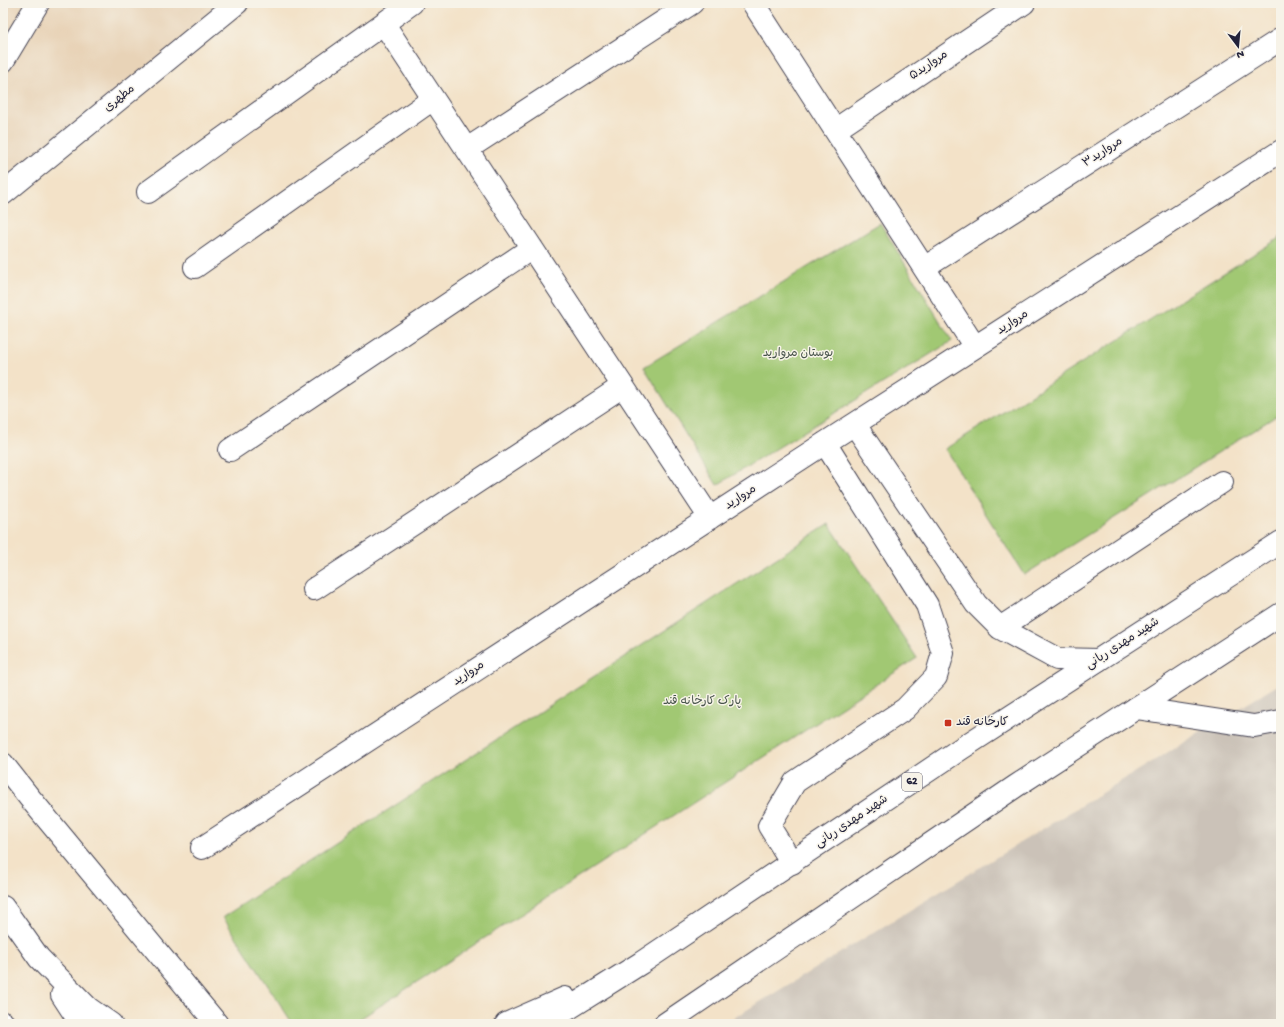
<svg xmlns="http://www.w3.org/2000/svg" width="1284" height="1027" font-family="'Gochi Hand','Playpen Sans Arabic',sans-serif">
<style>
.built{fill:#e8d3b7}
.industrial{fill:#cbc2b8}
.green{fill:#a1c873;stroke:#627557}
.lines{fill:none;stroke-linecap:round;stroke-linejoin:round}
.minor-casing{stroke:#413f50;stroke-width:24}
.highway-casing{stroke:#413f50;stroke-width:24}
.minor{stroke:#fff;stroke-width:22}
.highway{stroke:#fff;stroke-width:22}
.poi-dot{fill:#c8321e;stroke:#f7f3e8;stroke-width:1.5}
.labels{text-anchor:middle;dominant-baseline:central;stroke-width:3;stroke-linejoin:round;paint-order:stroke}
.shield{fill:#f7f3e8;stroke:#62616f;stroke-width:1}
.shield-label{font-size:11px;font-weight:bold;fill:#22223b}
.street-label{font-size:12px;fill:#22223b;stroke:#f7f3e8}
.park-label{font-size:12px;fill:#48544c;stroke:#f7f3e8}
.poi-label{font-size:12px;fill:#22223b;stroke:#f7f3e8;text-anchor:start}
</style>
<rect width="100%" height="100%" fill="#f7f3e8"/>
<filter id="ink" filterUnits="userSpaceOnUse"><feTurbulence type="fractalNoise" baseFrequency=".025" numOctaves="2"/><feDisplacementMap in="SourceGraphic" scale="8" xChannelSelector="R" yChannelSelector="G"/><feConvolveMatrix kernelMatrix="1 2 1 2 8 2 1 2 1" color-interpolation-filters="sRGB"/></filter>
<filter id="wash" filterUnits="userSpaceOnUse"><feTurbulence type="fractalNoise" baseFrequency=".012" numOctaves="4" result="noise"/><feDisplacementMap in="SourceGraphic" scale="16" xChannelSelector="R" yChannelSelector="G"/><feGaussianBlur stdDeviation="0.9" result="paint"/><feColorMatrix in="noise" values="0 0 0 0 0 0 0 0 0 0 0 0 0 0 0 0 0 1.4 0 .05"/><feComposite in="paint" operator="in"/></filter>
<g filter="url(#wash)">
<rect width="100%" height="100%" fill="#f3e2c8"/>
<path class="built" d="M3,3H257L51,167L3,208Z"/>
<path class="industrial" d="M1281,683V1024H724Z"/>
<path class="green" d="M880,223L952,341L717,485L644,367Z
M1281,237V413L1024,575L945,449Z
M829,524L917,658L352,1024H293L223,917Z"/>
</g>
<g filter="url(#ink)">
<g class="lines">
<defs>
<path id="minor" d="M753,3L975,347
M384,24L710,518
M3,61L38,3
M835,130L1024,3
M467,149L692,3
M148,192L412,3
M3,194L237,3
M195,267L433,99
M924,268L1281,39
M855,425L976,604L1000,628L1057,659L1098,660
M230,450L532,248
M314,589L623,386
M1000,628L1222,482
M1136,708L1254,726L1281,721
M202,848L825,443L1281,151
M792,863L769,826L795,782L905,709L936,677L943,653L927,605L825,443"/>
<path id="highway" d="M3,764L29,797L217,1024
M3,907L39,958L88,1008L111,1024
M62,995L81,1024
M3,1023L4,1024
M506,1024L565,998
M544,1024L641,963L962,748L1281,542
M665,1024L1016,786L1281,614"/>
</defs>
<use href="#minor" class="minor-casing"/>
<use href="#highway" class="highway-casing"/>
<use href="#minor" class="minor"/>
<use href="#highway" class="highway"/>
</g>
</g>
<rect class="poi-dot" x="944" y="719" width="8" height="8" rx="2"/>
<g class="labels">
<rect class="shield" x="902" y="773" width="20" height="18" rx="3"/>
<g class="shield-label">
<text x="912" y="782">62</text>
</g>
<g class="street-label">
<text transform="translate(929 66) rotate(-34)">مروارید۵</text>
<text transform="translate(120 99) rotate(-39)">مطهری</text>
<text transform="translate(1103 153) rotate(-33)">مروارید۳</text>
<text transform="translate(1013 323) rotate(-33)">مروارید</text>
<text transform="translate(741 498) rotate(-33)">مروارید</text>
<text transform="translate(1123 644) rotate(-33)">شهید مهدی ربانی</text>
<text transform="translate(469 674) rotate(-33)">مروارید</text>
<text transform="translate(852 822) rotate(-34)">شهید مهدی ربانی</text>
</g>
<g class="park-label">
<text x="798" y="354">بوستان مروارید</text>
<text x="702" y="702">پارک کارخانه قند</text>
</g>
<g class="poi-label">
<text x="956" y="723">کارخانه قند</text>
</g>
</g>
<rect width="1284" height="1027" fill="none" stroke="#f7f3e8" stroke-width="16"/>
<g transform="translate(1238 46) rotate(164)" stroke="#f7f3e8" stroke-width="3" paint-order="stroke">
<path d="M0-3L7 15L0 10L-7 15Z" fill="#22223b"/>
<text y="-6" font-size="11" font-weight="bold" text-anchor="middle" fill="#22223b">N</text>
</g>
</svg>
